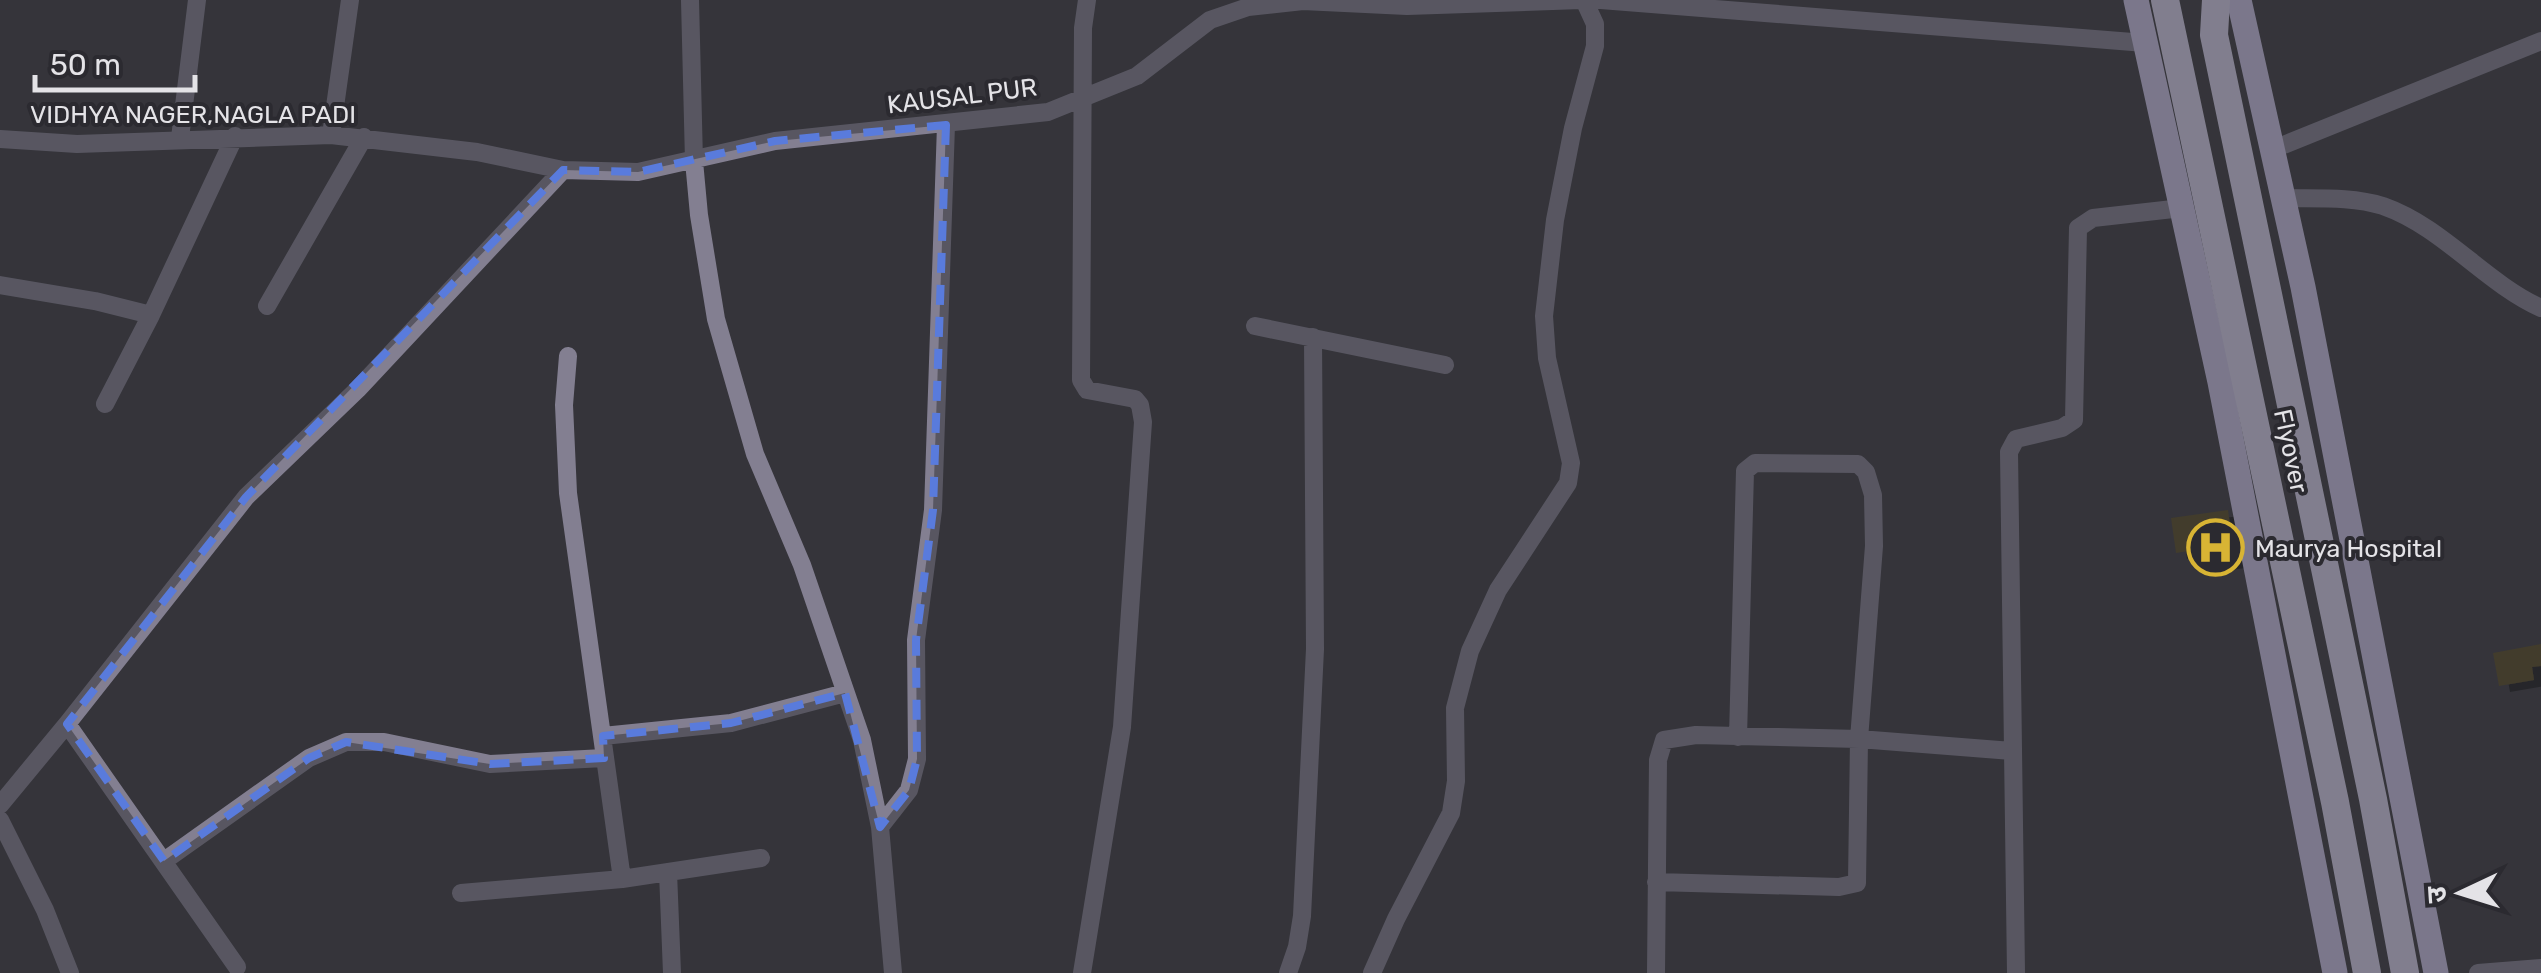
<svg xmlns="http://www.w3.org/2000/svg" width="2541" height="973" font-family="Rubik,'Noto Sans Devanagari',sans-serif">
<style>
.building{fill:#52451c;filter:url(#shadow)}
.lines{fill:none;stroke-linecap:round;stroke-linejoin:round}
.minor{stroke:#837f91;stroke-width:18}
.primary{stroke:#d0c8ed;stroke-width:25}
.trunk{stroke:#ded8f4;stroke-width:28}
.marked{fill:none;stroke:#597bdc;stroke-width:8;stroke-dasharray:20 12;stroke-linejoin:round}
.labels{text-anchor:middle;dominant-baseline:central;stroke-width:8;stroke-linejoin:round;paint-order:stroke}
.street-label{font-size:25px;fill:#e4e3e7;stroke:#2b2a30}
.poi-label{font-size:25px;fill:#e4e3e7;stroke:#2b2a30;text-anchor:start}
</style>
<defs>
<filter id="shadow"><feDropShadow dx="11" dy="6" stdDeviation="0" flood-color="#0009"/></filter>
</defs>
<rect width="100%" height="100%" fill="#35343a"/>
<path class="building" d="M2228,510L2235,562L2203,566L2201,549L2176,553L2171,518Z
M2541,644V666L2532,667L2534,680L2499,686L2493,653Z"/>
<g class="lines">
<path class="minor" d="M690,0L694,161L699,215L716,319L755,454L802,565L862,740L880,827L893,973
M1601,0L2145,43
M331,135L350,0
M180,138L197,0
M0,139L77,144L331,135L477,152L563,170L638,172L775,141L1048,112L1137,76L1210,20L1248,7L1303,1L1407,6L1581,0
M2271,150L2541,41
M2281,198C2314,199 2351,196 2383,206C2443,227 2484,282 2541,308
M0,285L95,301L151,315
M267,306L364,137
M1255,326L1445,365
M568,356L564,405L568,493L622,879
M105,404L151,315L235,136
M603,736L731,723L845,693
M0,805L67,724
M0,820L45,910L70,973
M880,827L909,790L917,759L916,640L933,510L946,125
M164,861L309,758L346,742H384L490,764L604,758
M668,872L672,973
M1656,882L1839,887L1857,883L1859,739L1874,546L1873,495L1866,472L1858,464L1755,463L1745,471L1738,737
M461,893L622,879L761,858
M237,967L67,724L246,497L358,389L563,170
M1082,973L1122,727L1143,422L1140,405L1135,399L1087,390L1081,380L1083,28L1087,0
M1288,973L1297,947L1302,916L1315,649L1313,337
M1372,973L1396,919L1451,813L1456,781L1455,708L1470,651L1498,590L1568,483L1571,463L1547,358L1544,316L1555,220L1573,128L1595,46V24L1584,0
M1656,973L1658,760L1664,740L1696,735L1859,739L2012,751
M2016,973L2009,452L2016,439L2062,428L2074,420L2078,228L2093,218L2182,208
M2478,973L2541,968"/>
<path class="primary" d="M2136,0L2220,382L2335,973
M2239,0L2303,287L2436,973"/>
<path class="trunk" d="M2165,0L2335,802L2367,973
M2216,0L2214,35L2373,799L2405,973"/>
</g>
<path d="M0 0H2541V973H0ZM946,125L933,510L916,640L917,759L909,790L880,827L845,693L731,723L603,736L604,758L490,764L346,742L309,758L164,861L67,724L246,497L563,170L638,172L775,141Z" fill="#35343a" fill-opacity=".55" fill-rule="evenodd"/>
<path class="marked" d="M946,125L933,510L916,640L917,759L909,790L880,827L845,693L731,723L603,736L604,758L490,764L346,742L309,758L164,861L67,724L246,497L563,170L638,172L775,141Z"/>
<defs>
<symbol id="hospital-ring" viewBox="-11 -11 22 22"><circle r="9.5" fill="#2b2a30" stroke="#d8b434" stroke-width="1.5"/><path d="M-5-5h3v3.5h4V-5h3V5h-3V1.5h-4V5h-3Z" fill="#d8b434"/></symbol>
</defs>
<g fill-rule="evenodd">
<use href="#hospital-ring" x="2184" y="516" width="63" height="63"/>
</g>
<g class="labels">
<g class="street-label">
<text transform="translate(962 96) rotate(-7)">KAUSAL PUR</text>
<text x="193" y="114">VIDHYA NAGER,NAGLA PADI</text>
<text transform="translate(2291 451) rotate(78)">Flyover</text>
</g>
<g class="poi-label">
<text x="2255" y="548">Maurya Hospital</text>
</g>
</g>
<g transform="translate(2461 893) rotate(266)" stroke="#2b2a30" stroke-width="8" paint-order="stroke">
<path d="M0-8L18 38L0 25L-18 38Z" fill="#e4e3e7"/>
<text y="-15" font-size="28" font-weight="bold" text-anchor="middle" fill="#e4e3e7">उ</text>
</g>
<path d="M35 75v15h160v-15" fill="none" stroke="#e4e3e7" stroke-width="5"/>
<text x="50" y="75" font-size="30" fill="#e4e3e7" stroke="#2b2a30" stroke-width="8" paint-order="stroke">50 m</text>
</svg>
